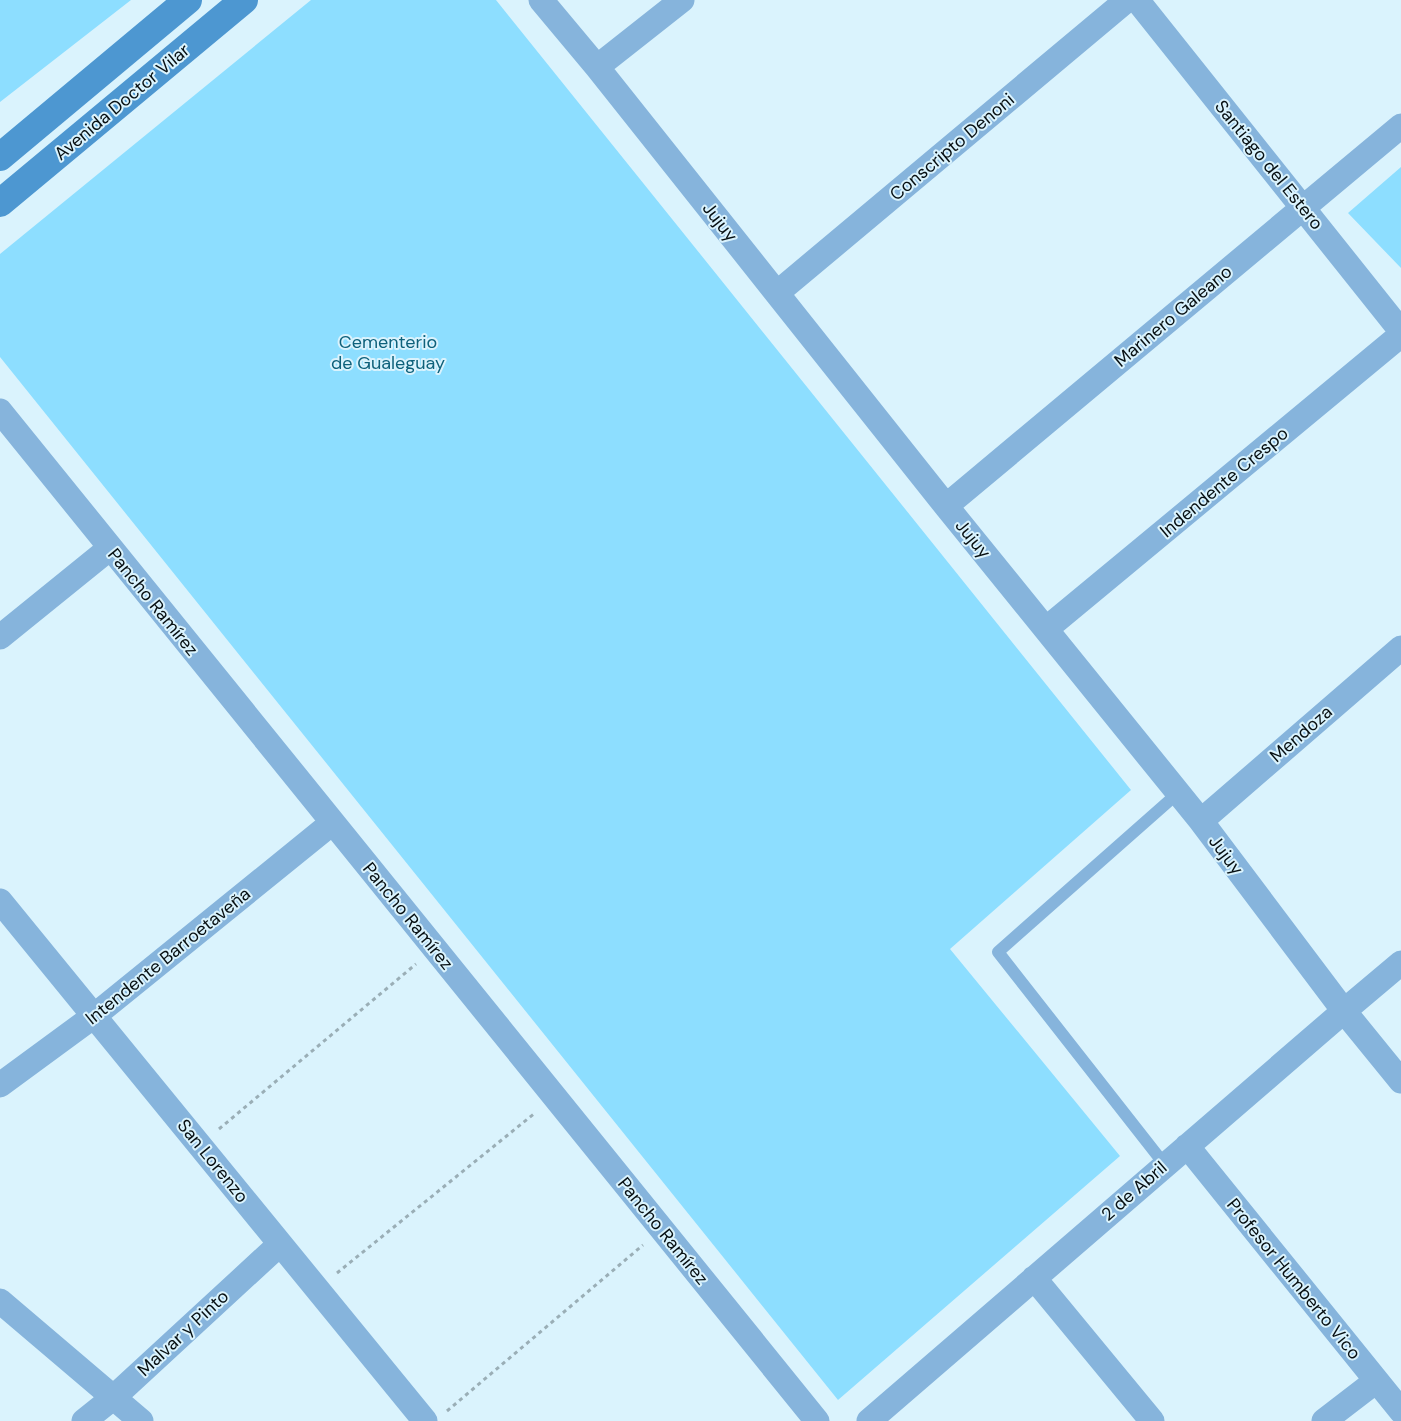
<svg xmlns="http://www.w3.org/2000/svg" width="1401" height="1421" font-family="'DM Sans',sans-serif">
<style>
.green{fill:#8ddeff}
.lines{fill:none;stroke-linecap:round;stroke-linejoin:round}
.path{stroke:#9aaeb6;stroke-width:3;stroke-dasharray:4 4;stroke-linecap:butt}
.lane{stroke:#86b4dc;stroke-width:12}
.street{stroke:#86b4dc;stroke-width:25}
.secondary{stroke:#4d97d1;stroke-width:28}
.labels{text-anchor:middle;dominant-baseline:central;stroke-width:4;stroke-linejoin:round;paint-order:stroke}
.street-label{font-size:18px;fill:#070f12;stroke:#daf3fd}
.park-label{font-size:18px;fill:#0e617b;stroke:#daf3fd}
</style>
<rect width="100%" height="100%" fill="#daf3fd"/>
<path class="green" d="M0,0H131L0,102Z
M311,0H496L1131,790L950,949L1120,1156L838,1400L0,357V254Z
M1401,167V268L1348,213Z"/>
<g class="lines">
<path class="path" d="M219,1129L416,964
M337,1273L535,1113
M447,1411L643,1245"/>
<path class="lane" d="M1165,1165L998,952L1178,793"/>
<path class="street" d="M541,0L597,67L946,506L1201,821L1344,1011L1401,1081
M1137,0L1401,331
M597,67L682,0
M777,293L1127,0
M0,411L817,1421
M946,506L1401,126
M1046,629L1401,335
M0,637L110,548
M1201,821L1401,648
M0,901L425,1421
M0,1085L94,1016L332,823
M1187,1146L1401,1411
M1034,1278L1152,1421
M0,1301L141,1421
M84,1421L114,1397L280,1244
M869,1421L1344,1011L1401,963
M1324,1421L1376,1381"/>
<path class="secondary" d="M0,157L188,0
M0,203L244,0"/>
</g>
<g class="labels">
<g class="street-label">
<text transform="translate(122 102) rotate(-40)">Avenida Doctor Vilar</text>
<text transform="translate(952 147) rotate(-40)">Conscripto Denoni</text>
<text transform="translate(1269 165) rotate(51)">Santiago del Estero</text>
<text transform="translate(720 222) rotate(52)">Jujuy</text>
<text transform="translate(1173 316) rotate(-40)">Marinero Galeano</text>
<text transform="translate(1224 482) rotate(-40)">Indendente Crespo</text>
<text transform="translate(973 539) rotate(51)">Jujuy</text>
<text transform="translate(153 602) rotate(51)">Pancho Ramírez</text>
<text transform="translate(1301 734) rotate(-41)">Mendoza</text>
<text transform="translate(1226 855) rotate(53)">Jujuy</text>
<text transform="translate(408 916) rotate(51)">Pancho Ramírez</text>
<text transform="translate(168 956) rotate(-39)">Intendente Barroetaveña</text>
<text transform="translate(213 1161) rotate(51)">San Lorenzo</text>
<text transform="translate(1134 1191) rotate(-41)">2 de Abril</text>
<text transform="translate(663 1231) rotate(51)">Pancho Ramírez</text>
<text transform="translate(1294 1279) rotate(51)">Profesor Humberto Vico</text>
<text transform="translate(183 1333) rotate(-43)">Malvar y Pinto</text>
</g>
<g class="park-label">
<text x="388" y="342">Cementerio<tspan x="388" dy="21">de Gualeguay</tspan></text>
</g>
</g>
</svg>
